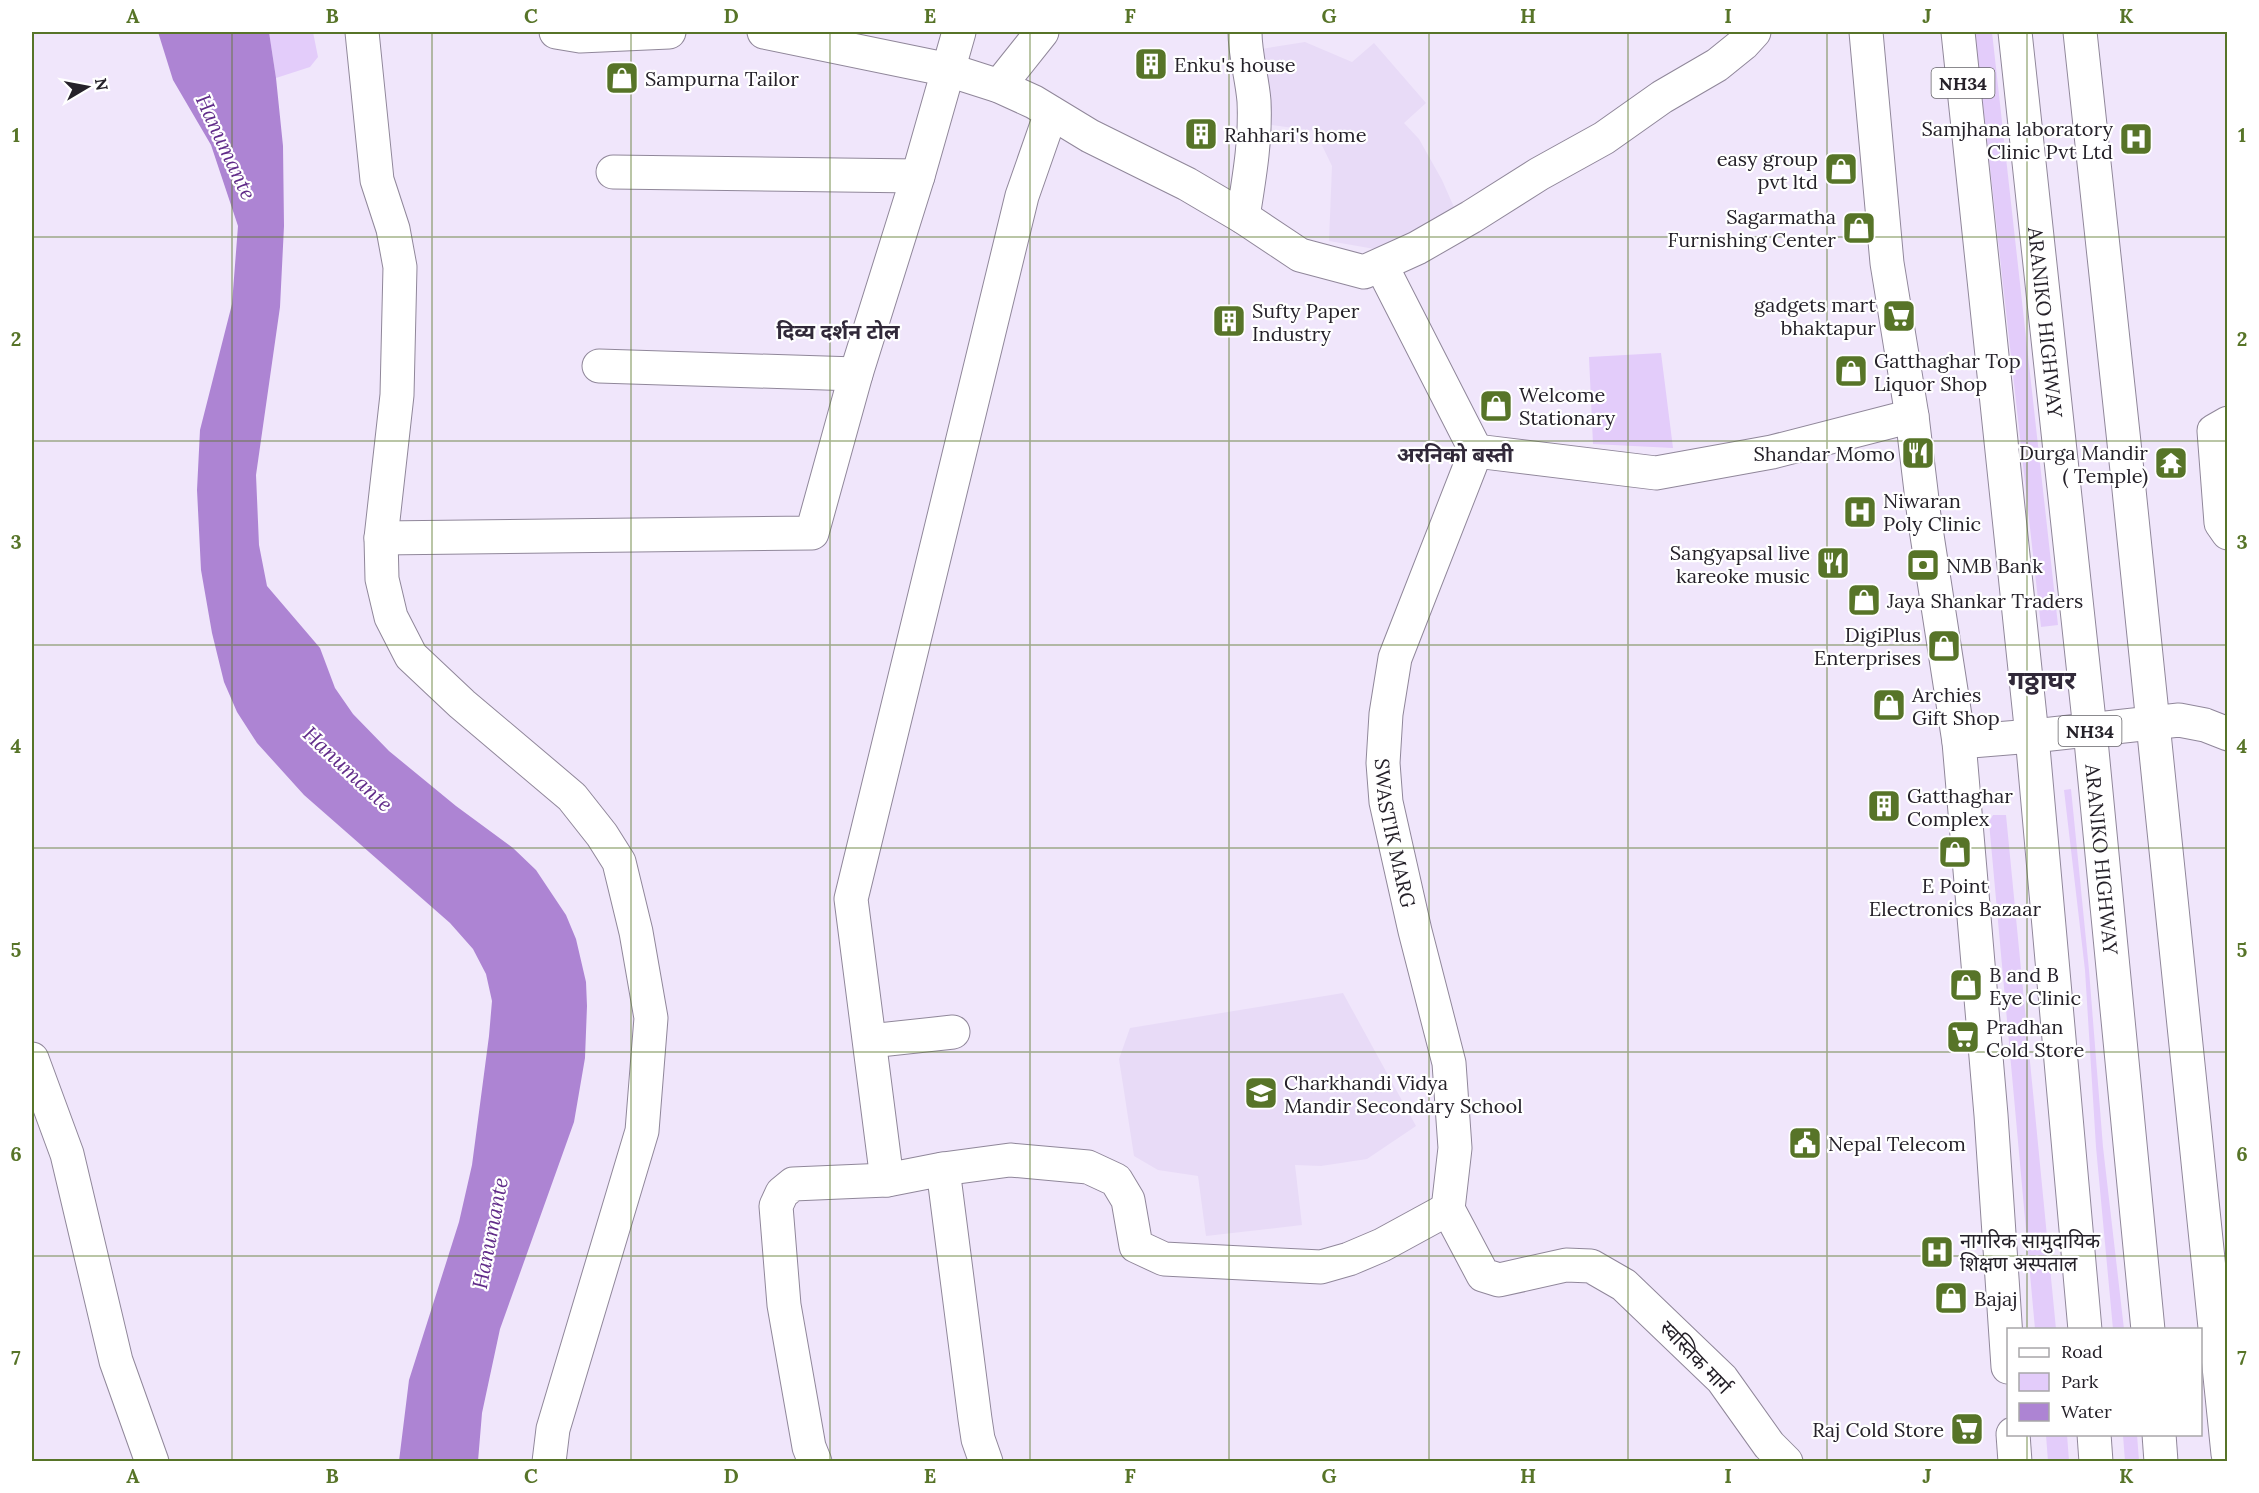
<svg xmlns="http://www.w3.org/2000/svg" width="2259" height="1493" font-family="Lora,'Noto Sans Devanagari',serif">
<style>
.built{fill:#e8dbf7}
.green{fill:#e3ccfa}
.water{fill:#ad84d3}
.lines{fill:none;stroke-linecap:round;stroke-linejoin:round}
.street-casing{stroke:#90879a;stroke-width:35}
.secondary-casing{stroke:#90879a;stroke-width:35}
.highway-casing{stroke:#90879a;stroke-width:35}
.street{stroke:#fff;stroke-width:33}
.secondary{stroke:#fff;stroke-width:33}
.highway{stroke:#fff;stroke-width:33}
.grid{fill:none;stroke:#577428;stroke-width:1.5;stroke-opacity:0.55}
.labels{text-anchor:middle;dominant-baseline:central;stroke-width:4.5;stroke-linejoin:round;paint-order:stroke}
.shield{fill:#fff;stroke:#666469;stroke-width:1.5}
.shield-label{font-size:18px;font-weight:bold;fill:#252129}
.poi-label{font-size:20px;fill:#252129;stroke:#fff;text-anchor:start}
.street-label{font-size:20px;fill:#252129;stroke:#fff}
.water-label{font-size:21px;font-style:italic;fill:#612c89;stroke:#fff}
.neighbourhood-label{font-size:21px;font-weight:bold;fill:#312939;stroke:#fff}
.district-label{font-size:26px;font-weight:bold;fill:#312939;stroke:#fff}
.neatline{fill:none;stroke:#577428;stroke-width:2}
.grid-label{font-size:20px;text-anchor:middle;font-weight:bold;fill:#577428}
</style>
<rect width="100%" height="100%" fill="#f0e6fb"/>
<path class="built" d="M1305,42L1352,62L1374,43L1426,103L1404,123L1419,139L1442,180L1457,214L1386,251L1329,241L1332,166L1315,131L1264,124L1255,50Z
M1343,993L1416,1126L1367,1159L1321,1166L1295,1165L1302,1225L1206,1236L1198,1176L1158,1170L1134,1156L1119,1059L1130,1028Z"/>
<path class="green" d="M269,32H313L318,57L310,67L276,78Z
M1975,32H1992L2058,625L2041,627Z
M1661,353L1673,448L1593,444L1589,357Z
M2071,789L2089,970L2103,1147L2124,1329H2113L2096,1147L2085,970L2064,790Z
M1993,815H2006L2056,1329H2035L1989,822Z
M2046,1435H2067L2069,1461H2048Z
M2123,1435H2137L2139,1461H2125Z"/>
<path class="water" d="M158,32H269L276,78L283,146L284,226L280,307L256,475L259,545L267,586L320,648L335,688L353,714L389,751L456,806L513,848L536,870L566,915L576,939L586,982L587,1006L585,1058L574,1122L500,1329L482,1413L478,1461H399L409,1380L459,1222L472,1165L489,1036L492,1001L486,974L473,949L450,923L304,795L257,743L237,712L224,682L212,633L201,570L197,490L200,430L232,304L238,226L211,145L173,80Z"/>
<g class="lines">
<defs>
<g id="street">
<path d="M362,32L377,180L393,229L400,267L397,395L381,538L382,579L391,617L411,656L462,704L572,797L602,835L619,862L636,932L651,1018L642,1131L553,1429L549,1462"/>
<path d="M556,32L580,36L669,32"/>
<path d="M764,32L949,70L999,86L1034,102L1090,136L1187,184L1243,217L1300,255L1364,272L1417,248L1471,217L1539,174L1604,138L1662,97L1717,65L1743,44L1754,32"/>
<path d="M1866,32L1887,263L1912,416L1924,516L1959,742L1991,1115L2008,1367"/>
<path d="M2080,32L2128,480L2228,1454"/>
<path d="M999,86L1042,32"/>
<path d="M613,172L918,176"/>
<path d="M1243,217C1249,179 1256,140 1254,101C1252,77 1245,55 1245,32"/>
<path id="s1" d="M1381,265L1476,451L1395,658L1386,714L1383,763L1386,802L1415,931L1449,1063L1455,1148L1448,1209L1483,1275L1499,1280L1566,1265L1591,1266L1624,1285L1722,1379L1769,1445L1786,1462"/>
<path d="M599,366L856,374"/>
<path d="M2228,423L2214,431L2221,523L2228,533"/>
<path d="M1476,451L1656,473L1772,452L1912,416"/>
<path d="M381,538L812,533L856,374L918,176L959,32"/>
<path d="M1959,742L2032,736"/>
<path d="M870,1041L953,1032"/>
<path d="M943,1169L1010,1160L1088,1167L1116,1180L1128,1200L1136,1246L1164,1259L1321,1267L1349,1259L1382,1245L1448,1209"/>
<path d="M2013,1434L2015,1462"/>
<path d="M815,1462L809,1447L784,1305L776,1206L782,1193L793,1184L887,1180"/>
<path d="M986,1462L978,1439L975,1419L943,1169L887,1180L851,899L1022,196L1051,113"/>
</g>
<path id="secondary" d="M2032,736L2179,720L2205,725L2228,734
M32,1059L67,1154L116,1361L152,1462"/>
<g id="highway">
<path d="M1958,32L2032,736L2085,1330"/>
<path id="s2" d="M2015,32L2090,730L2148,1330"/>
<path d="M2094,1434L2096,1462"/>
<path d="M2159,1434L2161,1462"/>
</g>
</defs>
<use href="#street" class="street-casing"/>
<use href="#secondary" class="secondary-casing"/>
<use href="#highway" class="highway-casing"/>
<use href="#street" class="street"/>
<use href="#secondary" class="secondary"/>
<use href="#highway" class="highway"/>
</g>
<path class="grid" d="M232,32V1462M432,32V1462M631,32V1462M830,32V1462M1030,32V1462M1229,32V1462M1429,32V1462M1628,32V1462M1827,32V1462M2027,32V1330M32,237H2228M32,441H2228M32,645H2228M32,848H2228M32,1052H2228M32,1256H2228M2027,1434V1462"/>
<defs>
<symbol id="building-square" viewBox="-11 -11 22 22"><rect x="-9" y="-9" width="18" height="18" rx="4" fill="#577428" stroke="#fff"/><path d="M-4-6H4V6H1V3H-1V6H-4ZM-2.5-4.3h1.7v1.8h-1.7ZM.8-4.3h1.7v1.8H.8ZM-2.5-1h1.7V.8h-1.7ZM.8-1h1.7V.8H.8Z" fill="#fff"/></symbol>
<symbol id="shop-square" viewBox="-11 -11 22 22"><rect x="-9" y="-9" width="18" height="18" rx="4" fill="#577428" stroke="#fff"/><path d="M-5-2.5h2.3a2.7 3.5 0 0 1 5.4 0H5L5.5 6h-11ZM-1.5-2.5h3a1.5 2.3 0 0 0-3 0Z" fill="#fff"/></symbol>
<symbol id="hospital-square" viewBox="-11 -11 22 22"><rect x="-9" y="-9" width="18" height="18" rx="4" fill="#577428" stroke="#fff"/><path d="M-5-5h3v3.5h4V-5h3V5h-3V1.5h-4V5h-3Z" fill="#fff"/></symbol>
<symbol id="supermarket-square" viewBox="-11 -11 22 22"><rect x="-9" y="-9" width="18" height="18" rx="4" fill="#577428" stroke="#fff"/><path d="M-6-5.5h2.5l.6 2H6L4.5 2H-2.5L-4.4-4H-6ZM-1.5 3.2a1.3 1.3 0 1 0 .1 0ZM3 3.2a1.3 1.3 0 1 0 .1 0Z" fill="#fff"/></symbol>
<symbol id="restaurant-square" viewBox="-11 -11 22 22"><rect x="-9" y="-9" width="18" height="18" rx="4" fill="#577428" stroke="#fff"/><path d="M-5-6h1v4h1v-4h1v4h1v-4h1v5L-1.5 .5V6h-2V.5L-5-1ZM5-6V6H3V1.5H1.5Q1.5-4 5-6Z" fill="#fff"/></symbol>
<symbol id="temple-square" viewBox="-11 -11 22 22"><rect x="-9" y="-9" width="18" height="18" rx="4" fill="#577428" stroke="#fff"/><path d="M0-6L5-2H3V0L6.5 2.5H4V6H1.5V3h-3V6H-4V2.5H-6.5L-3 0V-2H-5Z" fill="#fff"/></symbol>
<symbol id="bank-square" viewBox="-11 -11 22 22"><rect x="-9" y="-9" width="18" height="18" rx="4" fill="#577428" stroke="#fff"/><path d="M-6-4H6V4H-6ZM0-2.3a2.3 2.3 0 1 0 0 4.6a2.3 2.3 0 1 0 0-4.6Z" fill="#fff"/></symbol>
<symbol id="school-square" viewBox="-11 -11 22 22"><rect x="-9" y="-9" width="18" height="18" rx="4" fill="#577428" stroke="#fff"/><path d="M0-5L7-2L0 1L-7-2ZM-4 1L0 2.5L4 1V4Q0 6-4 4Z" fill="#fff"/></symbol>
<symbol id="civic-square" viewBox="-11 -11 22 22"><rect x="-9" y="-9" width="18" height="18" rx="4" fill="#577428" stroke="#fff"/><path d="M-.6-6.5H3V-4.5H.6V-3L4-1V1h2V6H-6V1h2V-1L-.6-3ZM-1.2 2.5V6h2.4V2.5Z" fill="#fff"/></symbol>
</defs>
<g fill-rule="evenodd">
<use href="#building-square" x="1132" y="45" width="38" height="38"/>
<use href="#shop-square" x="603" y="59" width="38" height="38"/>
<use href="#building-square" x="1182" y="115" width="38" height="38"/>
<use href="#hospital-square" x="2117" y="120" width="38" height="38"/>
<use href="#shop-square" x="1822" y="150" width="38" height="38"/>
<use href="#shop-square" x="1840" y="209" width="38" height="38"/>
<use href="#supermarket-square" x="1880" y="297" width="38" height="38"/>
<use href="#building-square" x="1210" y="302" width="38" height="38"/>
<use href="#shop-square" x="1832" y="352" width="38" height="38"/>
<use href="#shop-square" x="1477" y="387" width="38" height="38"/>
<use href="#restaurant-square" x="1899" y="434" width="38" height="38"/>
<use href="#temple-square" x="2152" y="444" width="38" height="38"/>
<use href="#hospital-square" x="1841" y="493" width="38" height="38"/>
<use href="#restaurant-square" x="1814" y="544" width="38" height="38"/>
<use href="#bank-square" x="1904" y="546" width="38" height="38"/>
<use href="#shop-square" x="1845" y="581" width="38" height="38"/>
<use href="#shop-square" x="1925" y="627" width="38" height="38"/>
<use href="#shop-square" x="1870" y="686" width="38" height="38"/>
<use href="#building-square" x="1865" y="787" width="38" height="38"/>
<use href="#shop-square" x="1936" y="833" width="38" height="38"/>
<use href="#shop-square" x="1947" y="966" width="38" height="38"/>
<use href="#supermarket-square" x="1944" y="1018" width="38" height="38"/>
<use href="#school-square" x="1242" y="1074" width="38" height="38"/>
<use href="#civic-square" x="1786" y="1124" width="38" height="38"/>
<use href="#hospital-square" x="1918" y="1233" width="38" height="38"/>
<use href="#shop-square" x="1932" y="1279" width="38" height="38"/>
<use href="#supermarket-square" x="1948" y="1410" width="38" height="38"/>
</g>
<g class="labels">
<g class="shield">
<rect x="1931.5" y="68" width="63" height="30" rx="4.5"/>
<rect x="2058.5" y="716" width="63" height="30" rx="4.5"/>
</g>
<g class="shield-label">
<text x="1963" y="83">NH34</text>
<text x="2090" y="731">NH34</text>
</g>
<g class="poi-label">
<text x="1174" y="64">Enku's house</text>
<text x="645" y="78">Sampurna Tailor</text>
<text x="2113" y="128" text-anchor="end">Samjhana laboratory<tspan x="2113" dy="23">Clinic Pvt Ltd</tspan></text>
<text x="1224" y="134">Rahhari's home</text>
<text x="1818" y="158" text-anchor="end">easy group<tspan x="1818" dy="23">pvt ltd</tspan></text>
<text x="1836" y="216" text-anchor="end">Sagarmatha<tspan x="1836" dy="23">Furnishing Center</tspan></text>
<text x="1876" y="304" text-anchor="end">gadgets mart<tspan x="1876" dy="23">bhaktapur</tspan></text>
<text x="1252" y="310">Sufty Paper<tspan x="1252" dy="23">Industry</tspan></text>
<text x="1874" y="360">Gatthaghar Top<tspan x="1874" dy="23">Liquor Shop</tspan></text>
<text x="1519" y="394">Welcome<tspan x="1519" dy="23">Stationary</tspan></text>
<text x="2148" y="452" text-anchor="end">Durga Mandir<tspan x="2148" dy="23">( Temple)</tspan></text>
<text x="1895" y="453" text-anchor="end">Shandar Momo</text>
<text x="1883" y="500">Niwaran<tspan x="1883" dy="23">Poly Clinic</tspan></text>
<text x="1810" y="552" text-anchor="end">Sangyapsal live<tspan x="1810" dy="23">kareoke music</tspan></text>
<text x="1946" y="565">NMB Bank</text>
<text x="1887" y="600">Jaya Shankar Traders</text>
<text x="1921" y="634" text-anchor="end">DigiPlus<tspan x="1921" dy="23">Enterprises</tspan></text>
<text x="1912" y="694">Archies<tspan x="1912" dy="23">Gift Shop</tspan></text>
<text x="1907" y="795">Gatthaghar<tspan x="1907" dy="23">Complex</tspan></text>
<text x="1955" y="885" text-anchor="middle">E Point<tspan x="1955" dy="23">Electronics Bazaar</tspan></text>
<text x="1989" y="974">B and B<tspan x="1989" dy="23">Eye Clinic</tspan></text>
<text x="1986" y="1026">Pradhan<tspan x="1986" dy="23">Cold Store</tspan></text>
<text x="1284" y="1082">Charkhandi Vidya<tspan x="1284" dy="23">Mandir Secondary School</tspan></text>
<text x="1828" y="1143">Nepal Telecom</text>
<text x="1960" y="1240">नागरिक सामुदायिक<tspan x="1960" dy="23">शिक्षण अस्पताल</tspan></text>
<text x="1974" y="1298">Bajaj</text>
<text x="1944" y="1429" text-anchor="end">Raj Cold Store</text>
</g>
<g class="street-label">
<text stroke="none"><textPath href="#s2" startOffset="292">ARANIKO HIGHWAY</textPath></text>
<text stroke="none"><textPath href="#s1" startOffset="608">SWASTIK MARG</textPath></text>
<text stroke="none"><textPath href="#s2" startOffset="832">ARANIKO HIGHWAY</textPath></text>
<text transform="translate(1696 1357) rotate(46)">स्वस्तिक मार्ग</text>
</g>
<g class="water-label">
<text transform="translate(226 147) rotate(65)">Hanumante</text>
<text transform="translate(348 769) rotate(43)">Hanumante</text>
<text transform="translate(490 1233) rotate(-79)">Hanumante</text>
</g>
<g class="neighbourhood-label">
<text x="838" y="331">दिव्य दर्शन टोल</text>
<text x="1455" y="454">अरनिको बस्ती</text>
</g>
<g class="district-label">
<text x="2042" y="679">गठ्ठाघर</text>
</g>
</g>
<rect width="2259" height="1493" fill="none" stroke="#ffffff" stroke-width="66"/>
<rect x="2007" y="1328" width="195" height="108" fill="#ffffff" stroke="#a8a6a9" stroke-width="1.5"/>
<rect x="2019" y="1348" width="30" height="9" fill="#ffffff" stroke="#a8a6a9" stroke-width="1.5"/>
<text x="2061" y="1358" font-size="18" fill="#252129">Road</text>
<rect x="2019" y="1373" width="30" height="18" fill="#e3ccfa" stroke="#a8a6a9" stroke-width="1.5"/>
<text x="2061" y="1388" font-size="18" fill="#252129">Park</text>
<rect x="2019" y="1403" width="30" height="18" fill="#ad84d3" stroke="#a8a6a9" stroke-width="1.5"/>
<text x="2061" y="1418" font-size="18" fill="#252129">Water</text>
<g transform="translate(87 87) rotate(80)" stroke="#ffffff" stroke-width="4.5" paint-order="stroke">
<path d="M0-4.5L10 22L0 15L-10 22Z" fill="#252129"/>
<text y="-9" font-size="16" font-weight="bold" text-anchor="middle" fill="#252129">N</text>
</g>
<rect x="33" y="33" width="2193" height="1427" class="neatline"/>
<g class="grid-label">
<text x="133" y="23">A</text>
<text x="332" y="23">B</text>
<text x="531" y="23">C</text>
<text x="731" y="23">D</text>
<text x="930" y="23">E</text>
<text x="1130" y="23">F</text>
<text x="1329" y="23">G</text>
<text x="1528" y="23">H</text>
<text x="1728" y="23">I</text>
<text x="1927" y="23">J</text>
<text x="2126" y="23">K</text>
<text x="16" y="142">1</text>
<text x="2242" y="142">1</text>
<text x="16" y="346">2</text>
<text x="2242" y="346">2</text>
<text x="16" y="549">3</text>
<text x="2242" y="549">3</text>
<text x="16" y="753">4</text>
<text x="2242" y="753">4</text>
<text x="16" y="957">5</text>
<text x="2242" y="957">5</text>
<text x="16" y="1161">6</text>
<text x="2242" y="1161">6</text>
<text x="16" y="1365">7</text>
<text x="2242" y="1365">7</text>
<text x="133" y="1483">A</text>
<text x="332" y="1483">B</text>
<text x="531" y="1483">C</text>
<text x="731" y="1483">D</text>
<text x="930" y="1483">E</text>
<text x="1130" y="1483">F</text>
<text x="1329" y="1483">G</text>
<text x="1528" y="1483">H</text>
<text x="1728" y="1483">I</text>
<text x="1927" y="1483">J</text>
<text x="2126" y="1483">K</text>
</g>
</svg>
